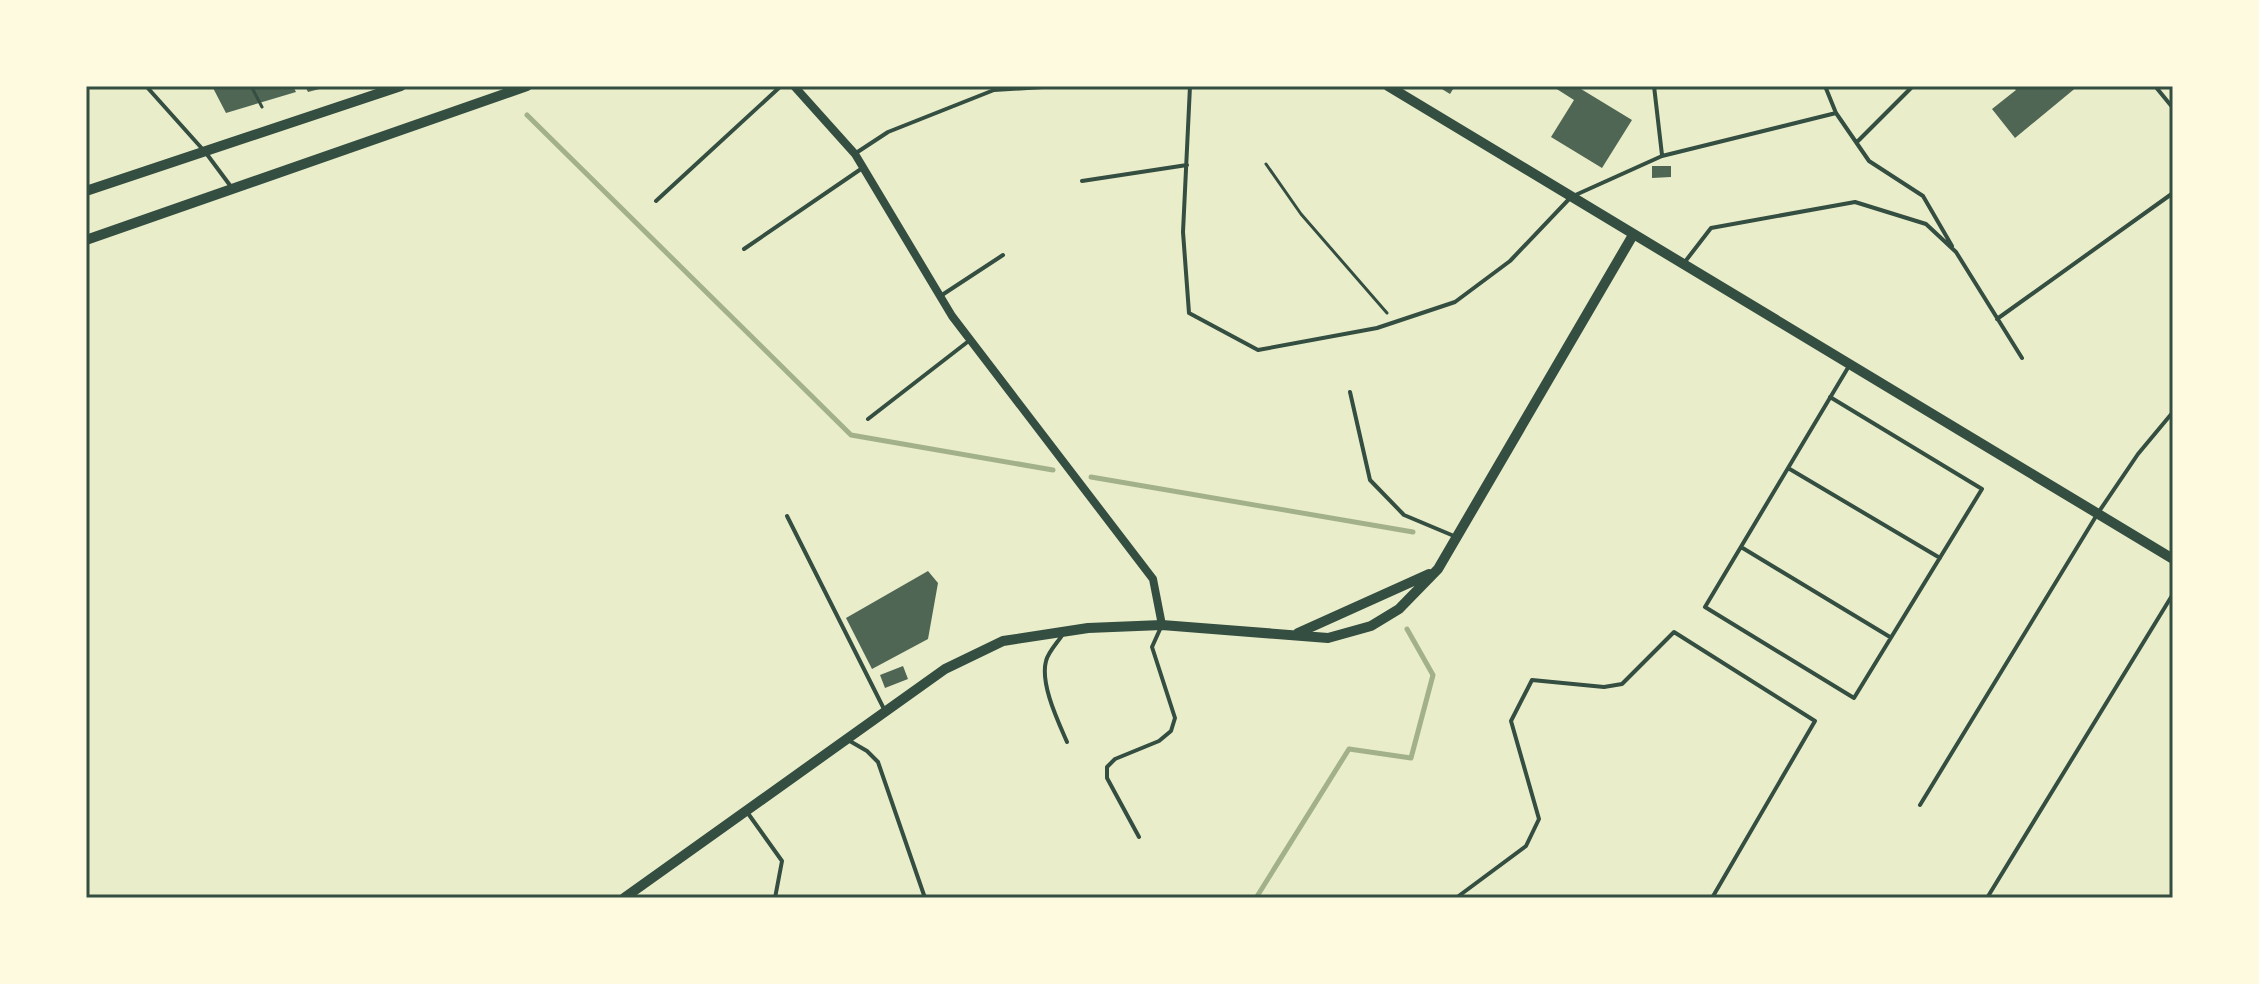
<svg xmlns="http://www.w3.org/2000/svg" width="2259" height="984" font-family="Figtree,sans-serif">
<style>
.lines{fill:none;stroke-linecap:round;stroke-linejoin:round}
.stream{stroke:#a3b18a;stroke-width:5}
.building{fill:#4f6655}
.path{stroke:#344e41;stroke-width:3}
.service{stroke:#344e41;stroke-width:4}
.minor{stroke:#344e41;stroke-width:8}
.tertiary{stroke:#344e41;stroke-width:10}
.neatline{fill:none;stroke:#344e41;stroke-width:3}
</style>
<rect width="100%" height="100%" fill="#e9edc9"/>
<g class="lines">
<path class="stream" d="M527,115L851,435L1053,470
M1091,477L1413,532
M1256,898L1349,749L1411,758L1433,675L1407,629"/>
</g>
<path class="building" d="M212,86H293L296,92L226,113Z
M305,86H327V87L308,92Z
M1437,86H1455L1450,94Z
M1552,86H1583L1581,89L1632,120L1602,168L1551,137L1574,100Z
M2012,86H2078L2015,138L1992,109L2016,90Z
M1652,166H1671V177L1652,178Z
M928,571L938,583L928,639L872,669L846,618Z
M903,666L908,679L885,688L880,675Z"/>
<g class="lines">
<path class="path" d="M251,86L262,107
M1266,164L1301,214L1387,313"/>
<path class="service" d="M146,86L206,153L232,188
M1190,86L1183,232L1189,313L1258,350L1377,328L1455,302L1510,261L1571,197L1662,156L1836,113
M1654,86L1662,155
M1825,86L1836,113L1869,161L1923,196L1952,246
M2155,86L2173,108
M1857,142L1913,86
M856,153L888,132L994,90L1059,86
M1082,181L1187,165
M656,201L781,86
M744,249L861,169
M1684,263L1711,228L1855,202L1926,224L1956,252L2022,358
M942,295L1003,255
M1997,319L2173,193
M1350,392L1370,480L1404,515L1454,536
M1830,397L1982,489L1854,698L1705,607C1753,527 1801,446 1849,366
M868,419L970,340
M1788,468L1940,558
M787,516L884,709
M1741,547L1890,637
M1063,634C1058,642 1048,652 1046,661C1040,684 1058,721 1067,742
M848,740L867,751L878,762L925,898
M1920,805L2098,513L2138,454L2173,412
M747,812L782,861L775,898
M1139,837L1107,778V767L1115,759L1159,741L1171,731L1175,718L1152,647L1161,627
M1456,898L1526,846L1539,819L1511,721L1532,680L1604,687L1622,684L1674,632L1815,721L1712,898
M1987,898L2173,594"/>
<path class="minor" d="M794,86L855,154L952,316L1153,579L1162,625"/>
<path class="tertiary" d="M1388,86L2173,559
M86,191L401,86
M86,240L527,86
M1298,633L1429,574
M624,898L945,669L1003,641L1088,628L1162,625L1328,638L1371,626L1399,609L1438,569L1633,235"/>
</g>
<rect width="2259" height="984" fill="none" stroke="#fefae0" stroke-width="176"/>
<rect x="88" y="88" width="2083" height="808" class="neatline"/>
</svg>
